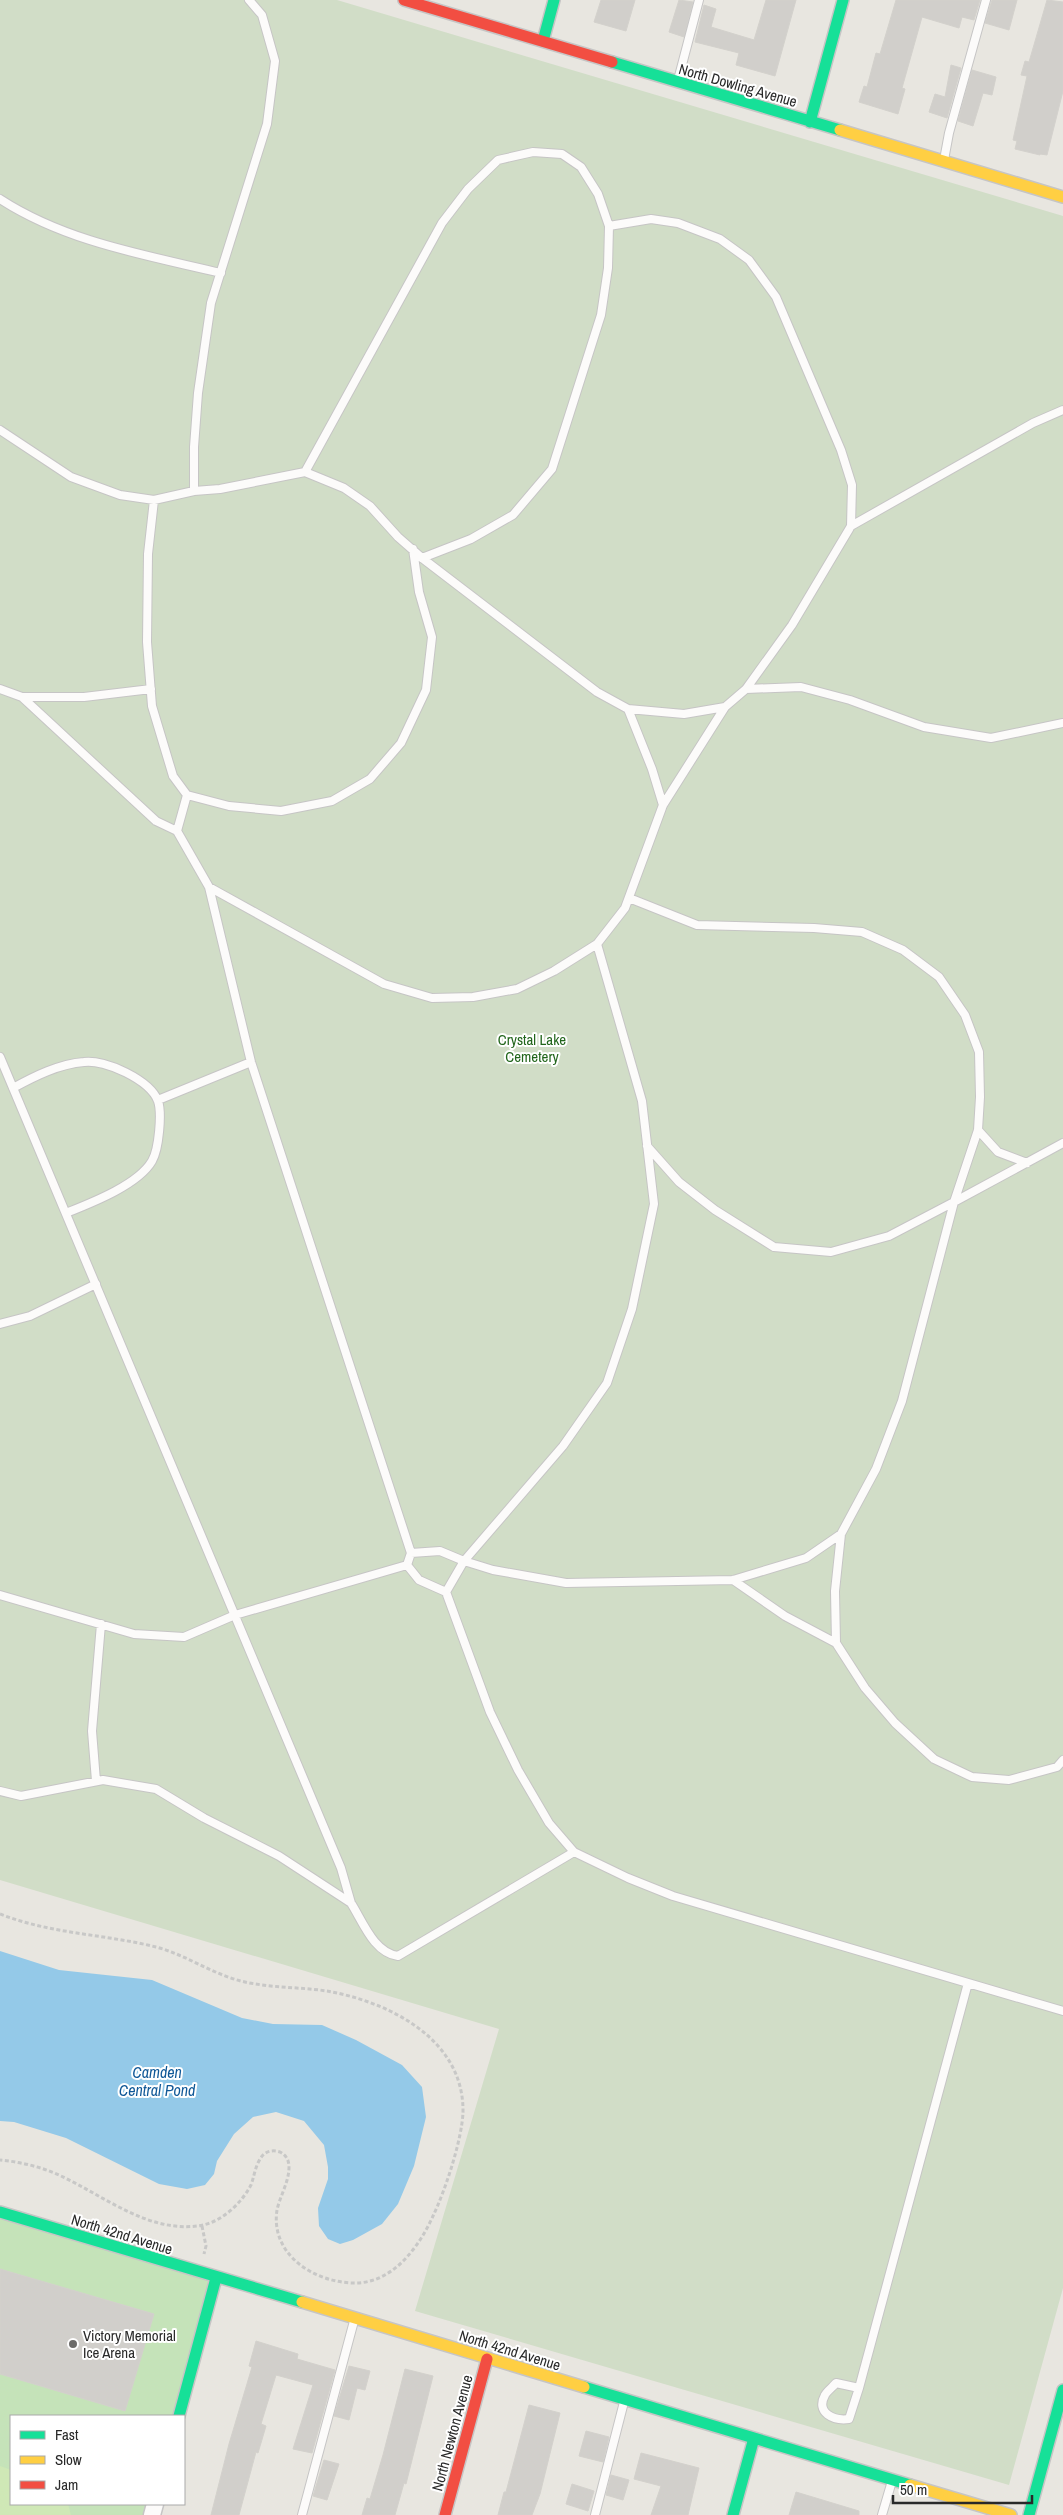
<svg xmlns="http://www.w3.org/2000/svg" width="1063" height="2515" font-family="'Archivo Narrow',sans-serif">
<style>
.green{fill:#c5e3b9}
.cemetery{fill:#d1ddc7}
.pitch{fill:#cfe8b6}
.water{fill:#94c9e8}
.building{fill:#d1cfcb;stroke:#d3d1cc}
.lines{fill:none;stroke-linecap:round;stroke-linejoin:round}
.lane-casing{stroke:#c6c5c5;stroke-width:10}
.street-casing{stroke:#c6c5c5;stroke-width:19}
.fast-casing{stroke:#c6c5c5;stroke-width:14}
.slow-casing{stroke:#c6c5c5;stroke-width:14}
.jam-casing{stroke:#c6c5c5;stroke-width:14}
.path{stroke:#c8c8c7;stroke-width:3;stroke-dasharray:4 2.5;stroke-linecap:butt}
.lane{stroke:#fcfbfa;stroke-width:8}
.street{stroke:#fcfbfa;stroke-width:16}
.fast{stroke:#16e098;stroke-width:11}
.slow{stroke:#ffcf43;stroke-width:11}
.jam{stroke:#f24e42;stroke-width:11}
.poi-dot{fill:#6c6b69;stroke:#fff;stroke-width:2}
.labels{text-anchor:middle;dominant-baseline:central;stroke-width:4;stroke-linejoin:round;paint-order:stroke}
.street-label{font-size:15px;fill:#292929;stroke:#fff}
.park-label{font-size:15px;fill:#21651b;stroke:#fff}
.poi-label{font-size:15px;fill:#292929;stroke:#fff;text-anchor:start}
.water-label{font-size:16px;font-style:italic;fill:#105897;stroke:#fff}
</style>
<rect width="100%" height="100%" fill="#e8e6e0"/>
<path class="green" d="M0,2213L216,2278L174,2416H11V2504H147L144,2515H0Z"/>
<path class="cemetery" d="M0,0H337L1063,216V2288L1009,2485L415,2311L499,2029L0,1880Z"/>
<path class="pitch" d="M0,2466L11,2470V2504H68L71,2515H0Z"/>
<path class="water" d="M0,1951L59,1970L152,1980L242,2018L273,2024L322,2025L356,2040L402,2065L422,2087L426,2117L414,2166L398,2204L382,2224L353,2240L340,2244L328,2239L319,2226L318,2208L328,2179V2167L324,2145L304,2121L276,2112L253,2117L234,2134L217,2161L214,2174L205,2185L187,2189L159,2184L66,2138L14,2122L0,2121Z"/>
<path class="building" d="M601,0H635L626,31L594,22Z
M679,0L693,2L684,37L669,32Z
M766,0H796L775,76L736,65L739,53L695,42L704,5L716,9L711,27L754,40Z
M896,0H980L974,20L962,17L959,28L922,17L902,88L905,89L898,114L859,102L864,86L867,87L876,53L880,54Z
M992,0H1017L1009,30L985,23Z
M1047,0L1063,2V91L1047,155L1040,154V155L1015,149L1017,141L1013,140L1027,76L1021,75L1025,61L1029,62Z
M951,65L961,68L947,118L929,112L935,94L945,97Z
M972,70L996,77L992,95L983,93L973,126L958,121Z
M0,2269L154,2314L125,2411L0,2374Z
M256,2341L298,2354L297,2359L335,2370L312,2453L293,2449L313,2385L276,2375L261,2424L266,2426L258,2453L256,2452L239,2515H211L229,2444L252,2367L249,2366Z
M349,2366L370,2371L365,2390L357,2388L349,2420L334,2416Z
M405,2369L433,2376L406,2484L404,2483L395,2515H362L367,2498L370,2499L383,2455Z
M529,2405L560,2413L540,2494L532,2515H498L504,2492H506Z
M586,2431L609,2437L603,2462L579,2456Z
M641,2453L699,2468L688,2515H651L661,2486L634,2479Z
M324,2460L339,2464L327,2500L313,2496Z
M611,2475L629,2480L623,2500L606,2495Z
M572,2484L594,2491L588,2511L566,2504Z
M796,2492L859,2511V2515H789Z"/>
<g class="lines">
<defs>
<path id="lane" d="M678,80L699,0
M944,160L949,133L986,0
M0,199C66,242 146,255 221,273
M609,226L651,219L678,223L720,239L749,260L776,297L841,450L852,485L851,526L792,625L746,689
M0,430L71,477L120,495L154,500L194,491L220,489L305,472L344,488L370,506L398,537L422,558L597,692L628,709L684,714L725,707L746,689L801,687L850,700L924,727L991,738L1063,723
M305,472L442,223L468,189L498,160L533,152L562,154L581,167L598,194L609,226L608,268L601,315L552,469L513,515L471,539L422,558
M194,491V447L198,393L211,303L267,124L275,61L262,15L249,0
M154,500L148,554L147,642L152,706L173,776L187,795L229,806L281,811L332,801L370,779L401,743L426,690L432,637L419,592L413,549
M851,526L1033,423L1063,410
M0,689L22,697L156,821L177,831
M22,697H84L151,689
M628,709L652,769L663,805
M187,795L177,831L209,887L251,1062L411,1553L440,1551L464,1561L446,1592
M209,887L384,984L432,998L473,997L517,989L554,971L597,944L625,908L663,805L725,707
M629,898L697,925L814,928L862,932L903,950L939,977L965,1015L979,1052L980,1097L978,1130L954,1202L889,1236L831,1252L774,1247L715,1210L679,1182L647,1146
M597,944L642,1101L654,1204L632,1309L607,1383L563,1446L464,1561L493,1570L566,1583L733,1580L806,1558L841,1534L876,1469L902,1401L954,1202L1063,1143
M0,1057L341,1868L351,1903L279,1856L204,1818L156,1789L103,1780L21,1796L0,1791
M13,1088C35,1076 59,1064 84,1062C105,1059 150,1080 158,1101C162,1113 159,1149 152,1161C138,1185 91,1203 66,1213
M158,1100L251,1062
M978,1130L998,1152L1027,1163
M0,1324L30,1316L96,1284
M411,1553L407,1565L419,1580L446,1592L490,1712L518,1770L549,1823L574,1852L628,1878L673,1896L1063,2011
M733,1580L785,1616L836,1643L865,1688L895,1723L934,1759L972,1777L1009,1780L1057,1767L1063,1760
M0,1595L134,1634L184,1637L235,1615L407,1565
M836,1643L835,1591L841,1534
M96,1781L92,1731L101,1624
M351,1903C363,1922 374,1953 398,1956L574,1852
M859,2388L836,2383C833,2387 827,2391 825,2395C815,2413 834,2421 849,2419L859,2388L968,1983
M302,2515L354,2321
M595,2515L624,2402
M882,2515L892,2481"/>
<path id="street" d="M152,2515L155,2504"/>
<path id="fast" d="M543,41L554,0
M612,62L840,130
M810,122L843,0
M0,2212L302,2302
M584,2387L910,2485
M179,2416L216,2278
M733,2515L754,2438
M1029,2515L1063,2390"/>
<path id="slow" d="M840,130L1063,197
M302,2302L584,2387
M910,2485L1011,2515"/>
<path id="jam" d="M404,0L612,62
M445,2515L487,2359"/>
</defs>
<use href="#lane" class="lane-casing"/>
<use href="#street" class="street-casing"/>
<use href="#fast" class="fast-casing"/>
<use href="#slow" class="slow-casing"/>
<use href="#jam" class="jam-casing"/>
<path class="path" d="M0,1914C51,1934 104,1934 156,1947C187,1955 213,1975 245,1982C272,1988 300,1987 327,1991C389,2002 464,2039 463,2112C462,2140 445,2191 433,2216C419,2247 393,2283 355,2283C315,2283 270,2255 277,2210C280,2196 289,2182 289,2167C289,2160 286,2155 280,2152C271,2149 263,2152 259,2161C255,2168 254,2177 251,2185C241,2204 220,2224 197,2226C147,2232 104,2196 61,2176C42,2167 21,2162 0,2160
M202,2226L206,2246L204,2254"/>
<use href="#lane" class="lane"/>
<use href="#street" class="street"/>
<use href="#fast" class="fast"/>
<use href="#slow" class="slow"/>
<use href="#jam" class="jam"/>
</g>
<circle class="poi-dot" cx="73" cy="2344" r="5"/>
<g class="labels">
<g class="street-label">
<text transform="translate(738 85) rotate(16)">North Dowling Avenue</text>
<text transform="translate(122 2234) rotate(17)">North 42nd Avenue</text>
<text transform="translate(510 2350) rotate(17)">North 42nd Avenue</text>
<text transform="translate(452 2433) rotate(-75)">North Newton Avenue</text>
</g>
<g class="park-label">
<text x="532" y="1039">Crystal Lake<tspan x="532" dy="17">Cemetery</tspan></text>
</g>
<g class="poi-label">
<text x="83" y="2335">Victory Memorial<tspan x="83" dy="17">Ice Arena</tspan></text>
</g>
<g class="water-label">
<text x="157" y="2072">Camden<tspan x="157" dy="18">Central Pond</tspan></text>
</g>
</g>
<rect x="10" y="2415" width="175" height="90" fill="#ffffff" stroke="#a9a9a9"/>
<rect x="20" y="2431" width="25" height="8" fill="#16e098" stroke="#a9a9a9"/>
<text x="55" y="2440" font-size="15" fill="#292929">Fast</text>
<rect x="20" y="2456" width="25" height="8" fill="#ffcf43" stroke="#a9a9a9"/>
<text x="55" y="2465" font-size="15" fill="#292929">Slow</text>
<rect x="20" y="2481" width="25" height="8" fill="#f24e42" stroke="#a9a9a9"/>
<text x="55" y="2490" font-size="15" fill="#292929">Jam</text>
<path d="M893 2495v8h139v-8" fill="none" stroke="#292929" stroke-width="2.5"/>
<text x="900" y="2495" font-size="15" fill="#292929" stroke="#ffffff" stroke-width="4" paint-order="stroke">50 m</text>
</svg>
